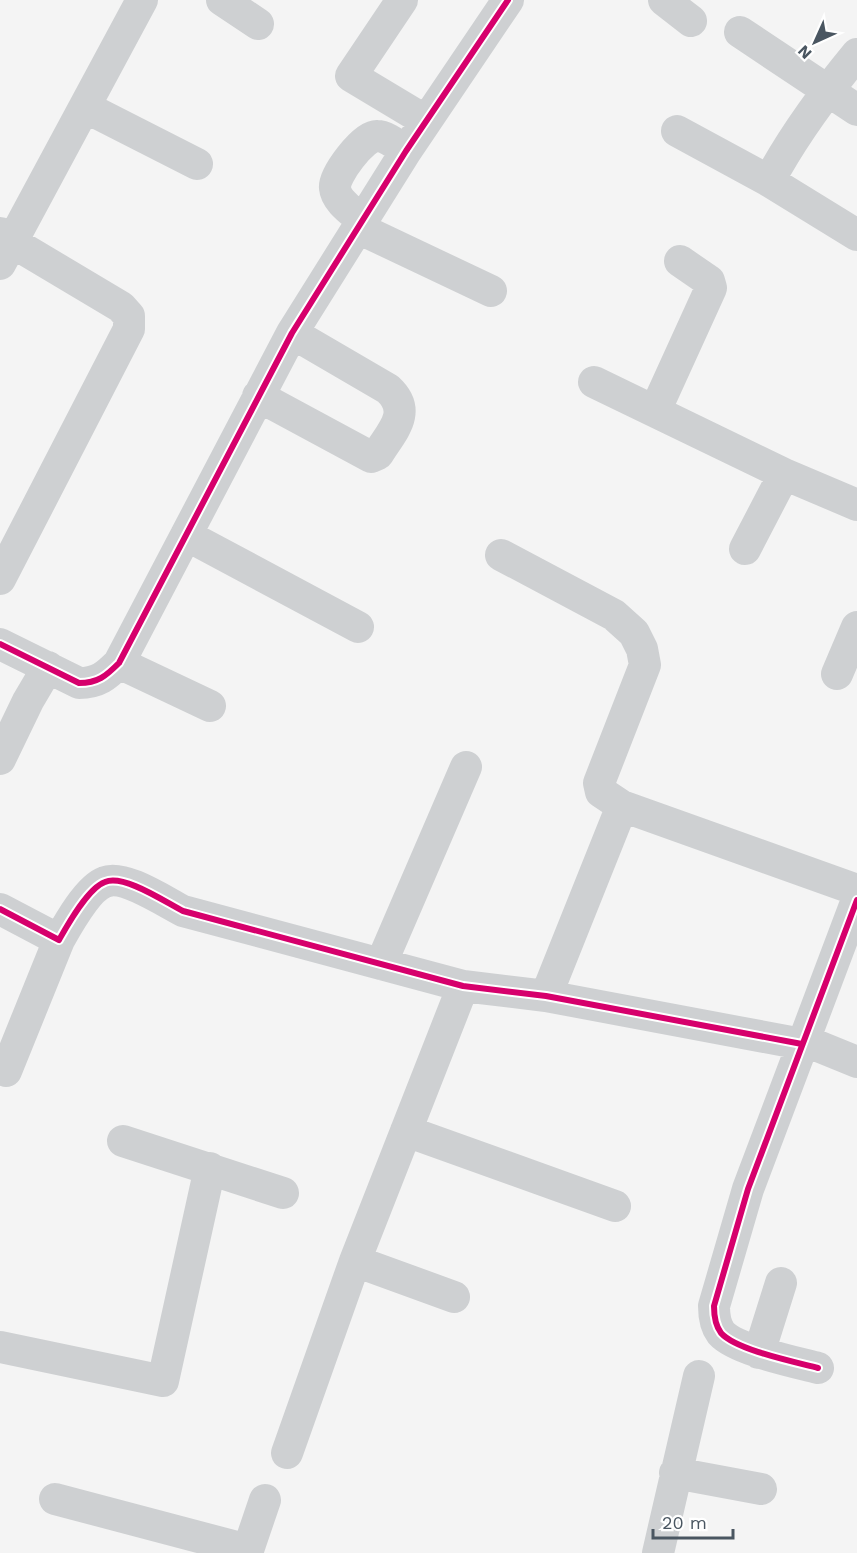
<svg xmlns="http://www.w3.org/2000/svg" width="857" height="1553" font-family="'Work Sans',sans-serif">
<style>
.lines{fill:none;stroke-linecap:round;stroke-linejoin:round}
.minor{stroke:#ced0d2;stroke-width:32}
.cycleway-casing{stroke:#fff;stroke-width:10}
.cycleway{stroke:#d6006c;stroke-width:6}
</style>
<rect width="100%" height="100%" fill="#f4f4f4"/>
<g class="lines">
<path class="minor" d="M222,0L258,24
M402,0L351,76L426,121
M664,0L691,21
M740,32L857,110
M857,54C824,94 793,136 769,181L857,235
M85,107L197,164
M677,131L769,181
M362,220C353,212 336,201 335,188C333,176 364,135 377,136C387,136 398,146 406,151
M358,228L491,291
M0,233L12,242L121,307L129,316V329L0,579
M0,264L142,0
M594,382L784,474L857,505
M258,396L371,457L378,454C392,431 413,412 388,389L292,333
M655,411L711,288L709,281L680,261
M186,535L358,627
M745,549L784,474
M501,555L614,615L634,633L642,649L645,665L599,783L601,792L622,806L546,996
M0,644L79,683C98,683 106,676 119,663L292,333L406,151L508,0
M119,663L210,706
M837,674L857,627
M0,759L28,701L48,667
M622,806L857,890
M0,909L59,940C68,924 88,888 105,882C124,874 165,902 183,911L463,986L546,996L802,1044
M381,964L466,767
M803,1040L857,1062
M6,1071L59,940
M406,1131L615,1206
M123,1141L283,1193
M355,1261L454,1297
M0,1347L163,1381L210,1168
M759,1353L781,1283
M818,1368C795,1362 736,1350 721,1333C715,1325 714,1315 714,1306L748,1189L857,900
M287,1453L355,1261L463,986
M675,1473L761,1489
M55,1499L248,1550
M247,1553L265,1500
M658,1553L699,1376"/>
<defs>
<path id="cycleway" d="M0,644L79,683C98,683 106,676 119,663L292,333L406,151L508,0
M0,909L59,940C68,924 88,888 105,882C124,874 165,902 183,911L463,986L546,996L802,1044
M818,1368C795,1362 736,1350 721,1333C715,1325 714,1315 714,1306L748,1189L857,900"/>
</defs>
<use href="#cycleway" class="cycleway-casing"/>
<use href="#cycleway" class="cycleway"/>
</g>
<g transform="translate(815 42) rotate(225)" stroke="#ffffff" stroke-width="4.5" paint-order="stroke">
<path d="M0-4.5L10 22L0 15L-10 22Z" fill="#4a5661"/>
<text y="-9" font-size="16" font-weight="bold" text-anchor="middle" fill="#4a5661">N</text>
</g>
<path d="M653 1529v9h80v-9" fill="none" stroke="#4a5661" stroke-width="3"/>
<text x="662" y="1529" font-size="18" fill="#4a5661" stroke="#ffffff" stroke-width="4.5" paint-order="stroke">20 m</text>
</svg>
